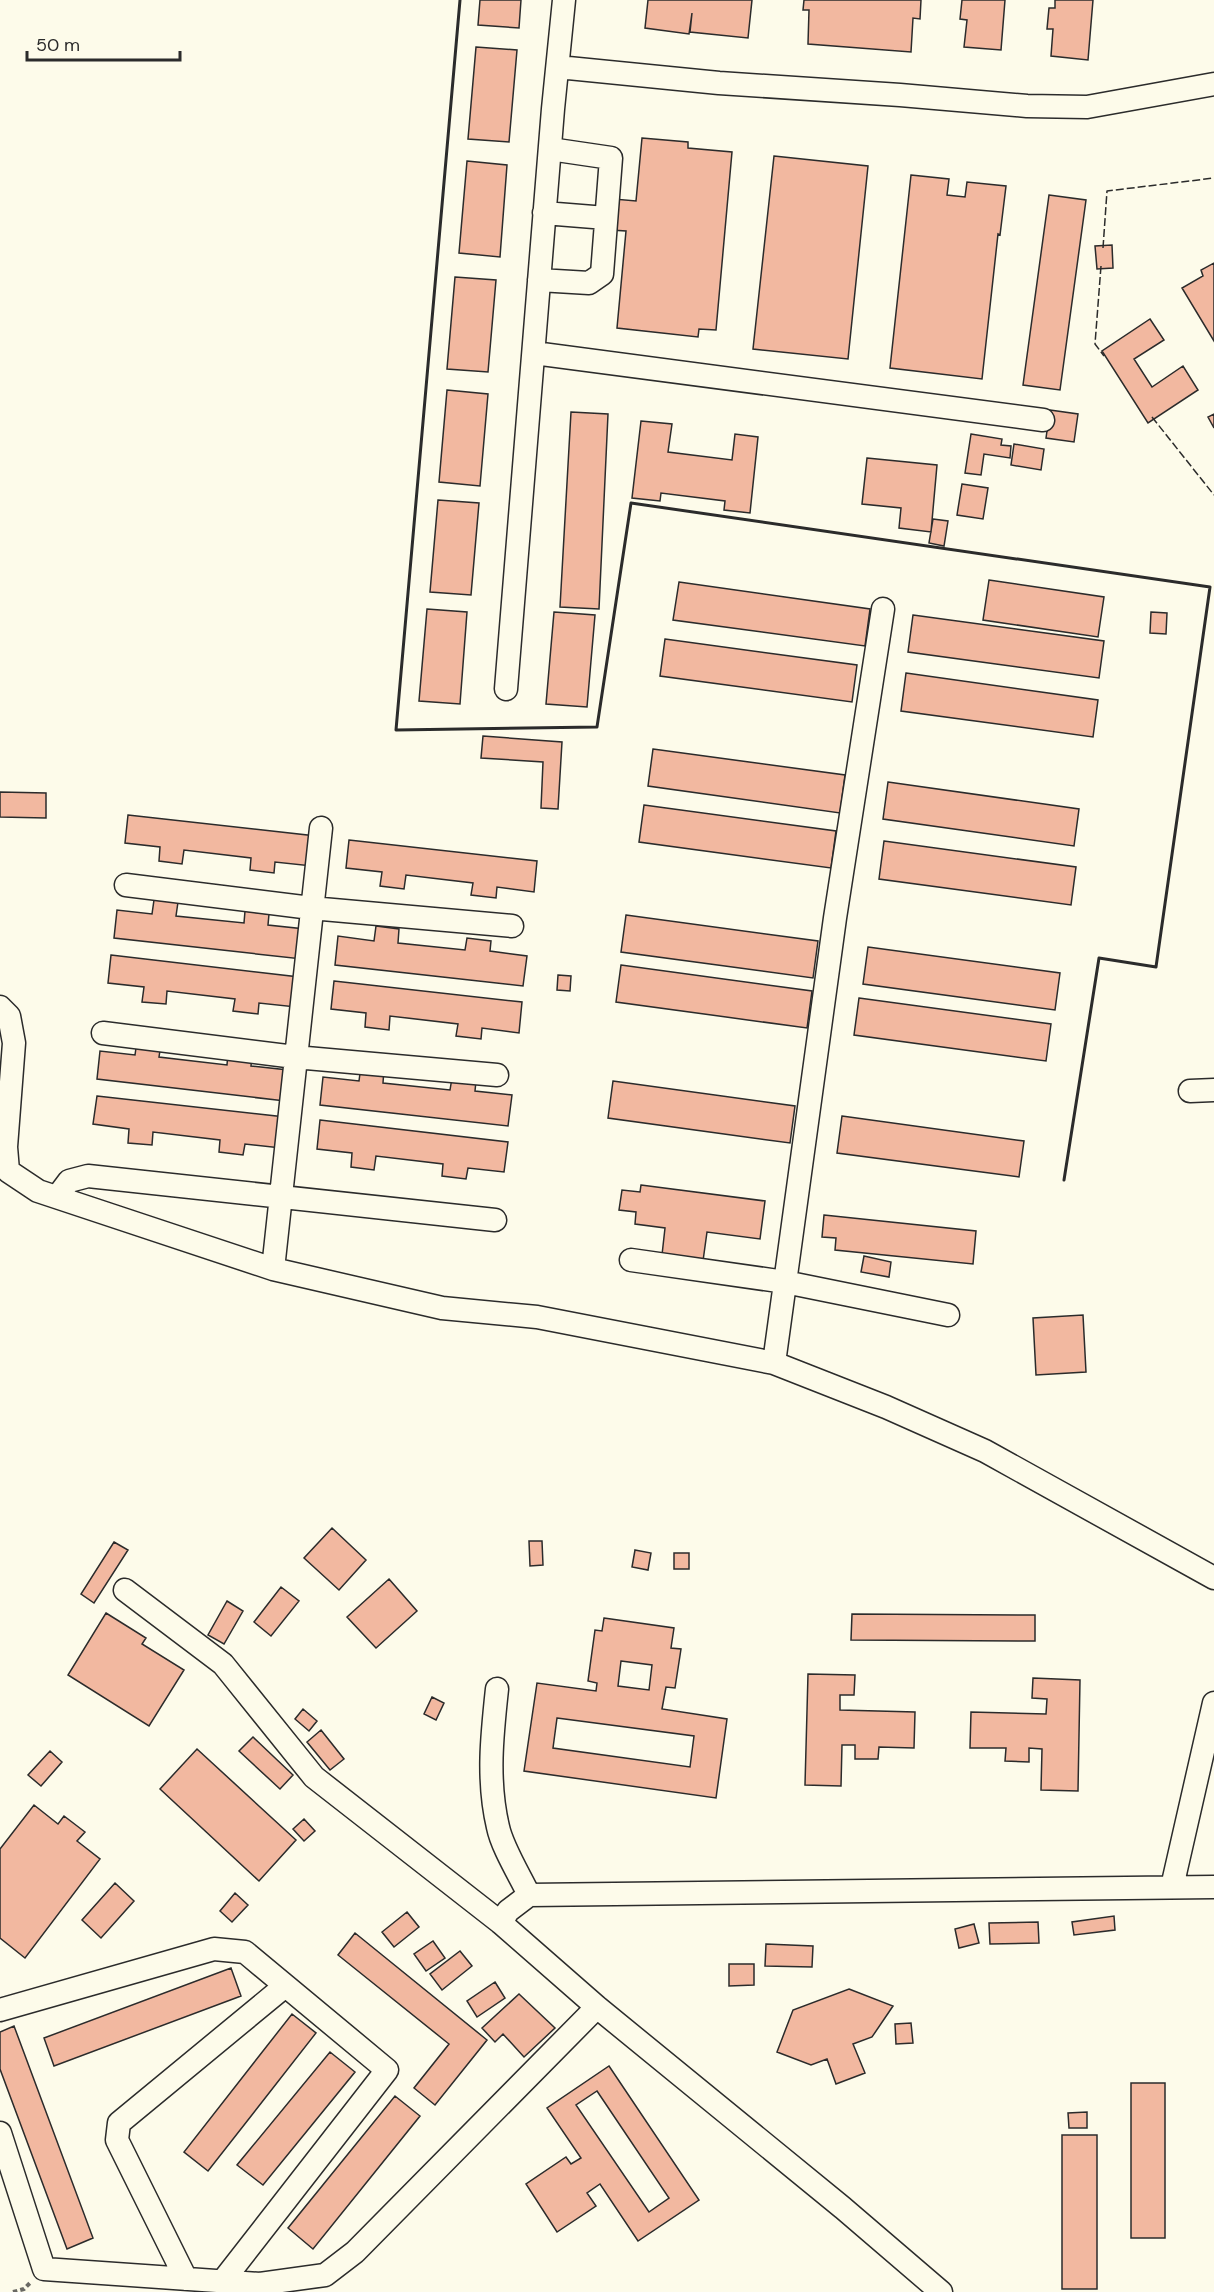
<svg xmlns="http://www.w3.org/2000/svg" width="1214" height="2292" font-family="'DM Sans',sans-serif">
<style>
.building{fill:#f2b8a0;stroke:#2b2b2b;stroke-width:1.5;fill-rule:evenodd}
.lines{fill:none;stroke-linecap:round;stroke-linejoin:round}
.minor-casing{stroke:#2b2b2b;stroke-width:25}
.path{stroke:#6a6964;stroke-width:4;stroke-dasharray:4.5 3;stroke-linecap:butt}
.minor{stroke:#fdfbea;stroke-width:22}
.fence{stroke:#2b2b2b;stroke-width:1.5;stroke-dasharray:8 3;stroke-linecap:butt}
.wall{stroke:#2b2b2b;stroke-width:3}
</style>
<rect width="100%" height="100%" fill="#fdfbea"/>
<path class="building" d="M480,0H521L519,28L478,25Z
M648,0H752L748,38L690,32L692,13L689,34L645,28Z
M804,0H921L920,19L913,18L911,52L808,44L809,10H803Z
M962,0H1005L1001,50L964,47L967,20L960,19Z
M1055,0H1093L1088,60L1051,56L1053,29H1047L1049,8H1055Z
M476,47L517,50L509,142L468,139Z
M642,138L688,142V148L732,152L716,330L699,329L698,337L617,328L626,231L611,230L614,199L636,201Z
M774,156L868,166L848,359L753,349Z
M467,161L507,165L500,257L459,253Z
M911,175L949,179L947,195L965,197L967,182L1006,186L1000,235L998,234L982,379L890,368Z
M1049,195L1086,200L1060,390L1023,385Z
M1112,245L1113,268L1097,269L1095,246Z
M1214,263V341L1182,288L1203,276L1201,270Z
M455,277L496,280L488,372L447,369Z
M1150,319L1164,340L1134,359L1152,387L1183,366L1198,390L1148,423L1102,351Z
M447,390L488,394L480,486L439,482Z
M1050,410L1078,414L1074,442L1046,438Z
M571,412L608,414L599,609L560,607Z
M1214,414V428L1208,417Z
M641,421L672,424L668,452L732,460L735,434L758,437L750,513L724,510L725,501L661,493L660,501L632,498Z
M971,434L1002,439L1001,445L1011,446L1010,458L984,454L981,475L965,473Z
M1014,444L1044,449L1041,470L1011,465Z
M867,458L937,465L931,532L899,528L901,508L862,504Z
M962,484L988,488L983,519L957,515Z
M438,500L479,503L471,595L430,592Z
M933,519L948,521L944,546L929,543Z
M989,580L1104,597L1098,637L983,620Z
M679,582L870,609L865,646L673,620Z
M427,609L467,612L460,704L419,701Z
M554,612L595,615L587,707L546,704Z
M1151,612L1167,613L1166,634L1150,633Z
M913,615L1104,641L1099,678L908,652Z
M665,639L857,665L852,702L660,676Z
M906,673L1098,700L1093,737L901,711Z
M483,736L562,742L558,809L541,808L543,762L481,758Z
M653,749L845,775L840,813L648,786Z
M888,782L1079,809L1074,846L883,819Z
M0,792L46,793V818L0,817Z
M644,805L836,831L831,868L639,842Z
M128,815L316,836L312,866L275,862L274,873L250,870L251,858L184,850L182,864L159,861L160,847L125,843Z
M349,840L537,861L534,892L497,887L496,898L471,895L473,883L406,875L404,889L380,886L382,872L346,868Z
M884,841L1076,867L1071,905L879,879Z
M154,900L178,902L176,916L244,923L245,911L269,914L268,925L305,929L302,959L114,938L117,910L152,914Z
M626,915L818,941L813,978L621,952Z
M376,926L399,929L398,943L465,950L467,938L491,941L490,951L527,956L523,986L335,965L338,936L374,941Z
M868,947L1060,973L1055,1010L863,984Z
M111,955L299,977L296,1007L259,1003L258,1014L233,1011L235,999L167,991L166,1004L142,1002L144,987L108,983Z
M621,965L812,991L807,1028L616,1002Z
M558,975L571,976L570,991L557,990Z
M334,981L522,1002L519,1033L482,1028L481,1039L456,1036L458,1024L390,1016L389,1030L365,1027L366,1013L331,1009Z
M859,998L1051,1024L1046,1061L854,1035Z
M137,1041L161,1044L159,1057L227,1065L228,1053L252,1056L251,1066L288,1070L285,1101L97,1079L100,1051L135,1055Z
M361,1066L384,1069L383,1083L450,1090L452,1078L476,1081L475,1091L512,1095L508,1126L320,1105L323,1077L359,1081Z
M613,1081L795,1106L790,1143L608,1118Z
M97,1096L285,1117L281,1148L245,1144L243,1155L219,1152L220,1140L153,1132L152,1145L128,1143L129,1129L93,1124Z
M842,1116L1024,1141L1019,1177L837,1153Z
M320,1120L508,1142L504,1172L468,1168L466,1179L442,1176L443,1164L376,1156L374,1170L351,1167L352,1153L317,1149Z
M641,1185L765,1201L760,1239L707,1232L703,1261L662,1255L665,1228L635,1224L636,1212L619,1210L622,1190L640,1192Z
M824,1215L976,1231L973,1264L835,1250L836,1238L822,1237Z
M864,1256L891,1262L889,1277L861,1272Z
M1083,1315L1086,1372L1036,1375L1033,1318Z
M332,1528L366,1560L339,1590L304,1558Z
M529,1541H542L543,1565L530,1566Z
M114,1542L128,1550L94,1603L81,1594Z
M635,1550L651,1553L648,1570L632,1567Z
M674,1553H689V1569H674Z
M389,1579L417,1611L376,1648L347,1617Z
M281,1587L299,1601L271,1636L254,1622Z
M227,1601L243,1611L224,1644L208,1635Z
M106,1613L146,1638L142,1644L184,1670L149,1726L68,1675Z
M852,1614L1035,1615V1641L851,1640Z
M604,1618L674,1628L671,1648L681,1649L675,1688L666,1687L662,1709L727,1719L716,1798L524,1771L537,1683L596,1691L597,1683L588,1681L595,1630L602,1631ZM621,1661L652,1665L649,1690L618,1686ZM557,1718L694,1736L690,1767L553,1748Z
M808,1674L855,1675L854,1695H840V1710L915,1712L914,1748L879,1747L878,1759H855V1745H842L841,1786L805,1785Z
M1033,1678L1080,1680L1078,1791L1041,1790L1042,1749L1029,1748V1762L1005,1761L1006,1748H970L971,1712L1046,1714L1047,1699L1032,1698Z
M432,1697L444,1703L436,1720L424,1714Z
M303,1709L317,1721L309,1731L295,1719Z
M321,1730L344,1759L330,1770L307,1742Z
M253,1737L293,1775L280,1789L239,1751Z
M197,1749L296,1840L259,1881L160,1789Z
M50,1751L62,1762L41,1786L28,1775Z
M34,1805L58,1824L64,1816L85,1832L77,1841L100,1859L25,1958L0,1938V1849Z
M304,1819L315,1831L304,1841L293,1829Z
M115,1883L134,1901L101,1938L82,1920Z
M235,1893L248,1905L232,1922L220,1911Z
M407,1912L419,1927L394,1947L382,1932Z
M1114,1916L1115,1930L1074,1935L1072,1922Z
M1038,1922L1039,1943L990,1944L989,1923Z
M974,1924L979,1943L959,1948L955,1929Z
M355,1933L487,2040L435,2105L414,2088L449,2044L338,1955Z
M433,1941L445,1958L426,1971L414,1954Z
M766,1944L813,1946L812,1967L765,1966Z
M460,1951L472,1966L442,1990L430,1974Z
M729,1964H754V1985L729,1986Z
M231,1968L241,1996L54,2066L44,2038Z
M495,1982L505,1998L477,2017L467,2001Z
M849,1989L893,2006L872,2037L853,2044L865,2073L836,2084L827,2059L811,2065L777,2052L793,2010Z
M519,1994L555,2028L524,2057L503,2034L495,2042L482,2028Z
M292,2014L316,2033L208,2171L184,2152Z
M911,2023L913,2043L896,2044L895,2024Z
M14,2026L93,2238L67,2249L0,2069V2032Z
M330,2052L355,2072L263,2185L237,2165Z
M609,2066L699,2200L638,2241L600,2184L587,2193L596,2206L557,2232L526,2184L566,2157L571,2164L581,2158L547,2108ZM597,2091L669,2198L649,2212L576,2105Z
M1131,2083H1165V2238H1131Z
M395,2096L420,2116L313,2249L288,2228Z
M1087,2112V2128H1069L1068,2113Z
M1062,2135H1097V2289H1062Z"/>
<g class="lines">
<defs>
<path id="minor" d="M558,67L719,83L900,95L1027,106L1087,107L1214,84
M544,213L606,218
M539,280L589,283L602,274L611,158L550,149
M534,353L1043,420
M506,689L553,109L564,0
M126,885L311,908L512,926
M0,1007L9,1016L14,1043L6,1147L8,1171L38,1191L273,1269L442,1308L537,1317L774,1363L886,1407L985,1451L1214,1578
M103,1033L295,1057L497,1075
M1190,1091L1214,1090
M57,1197L69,1181L88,1176L495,1220
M631,1260L785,1282L948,1315
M273,1269L321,828
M774,1363L835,918L883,609
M125,1590L223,1664L314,1777L501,1923L597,2007L843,2208L941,2292
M497,1689C492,1735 487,1781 498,1827C502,1847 520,1876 529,1895
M1172,1887L1214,1703
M501,1923L508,1911L529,1895L1214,1887
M0,2010L214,1949L245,1952L387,2070L222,2282
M0,2133L44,2269L260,2284L325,2275L355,2252L597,2007
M186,2279L117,2140L119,2123L285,1986"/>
</defs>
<use href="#minor" class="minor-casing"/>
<path class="path" d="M13,2292L24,2289L31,2282"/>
<use href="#minor" class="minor"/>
<path class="fence" d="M1103,248L1107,191L1214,178
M1101,266L1095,344L1104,356
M1152,417L1214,495"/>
<path class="wall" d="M460,0L396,730L597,727L631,503L1210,587L1156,967L1099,958L1064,1180"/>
</g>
<path d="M27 51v9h153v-9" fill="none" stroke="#2b2b2b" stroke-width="3"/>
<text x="36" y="51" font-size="18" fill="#2b2b2b" stroke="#fdfbea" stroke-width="4.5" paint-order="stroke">50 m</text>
</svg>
